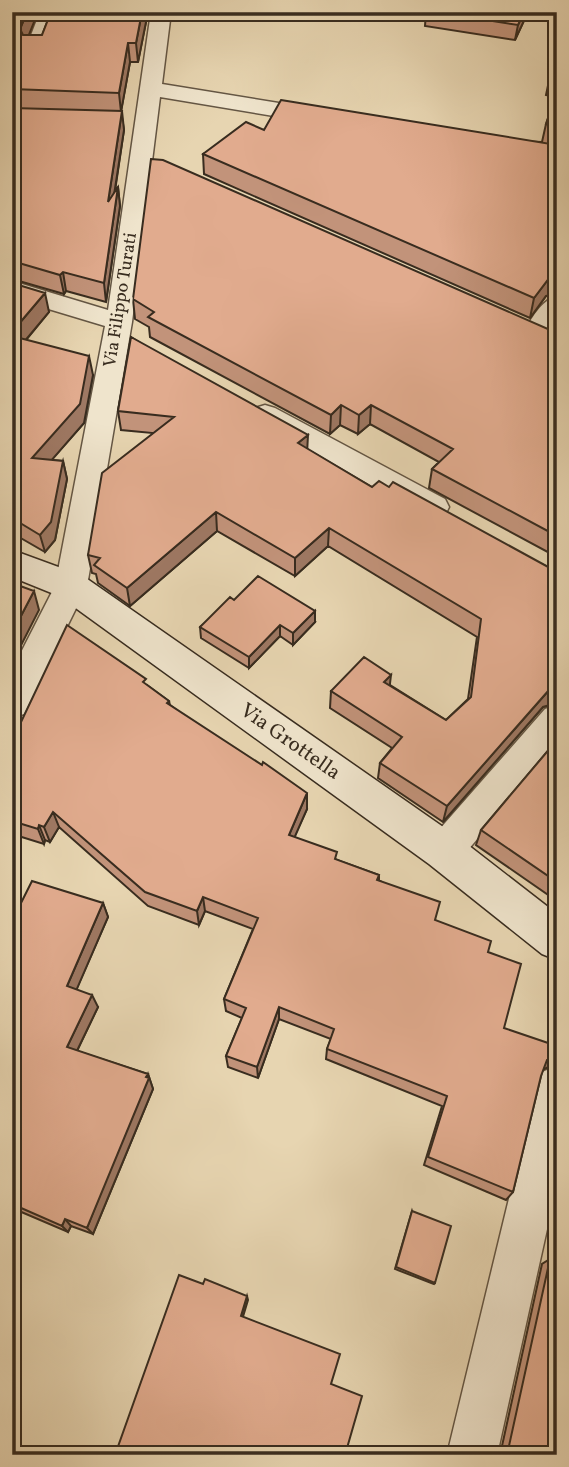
<svg xmlns="http://www.w3.org/2000/svg" width="569" height="1467" font-family="Vollkorn,serif">
<style>
.lines{fill:none;stroke-linecap:round;stroke-linejoin:round}
.street-casing{stroke:#645644;stroke-width:3}
.secondary-casing{stroke:#382c1f;stroke-width:3}
.street{fill:#efe4cc;fill-rule:evenodd}
.secondary{fill:#efe4cc;fill-rule:evenodd}
.wall{fill:#c2937a;stroke:#382c1f;stroke-width:2}
.shaded-wall{fill:#9e7863;stroke:#382c1f;stroke-width:2}
.building{fill:#e1ab8e;stroke:#382c1f;stroke-width:2}
.labels{text-anchor:middle;dominant-baseline:central;stroke-width:5;stroke-linejoin:round;paint-order:stroke}
.far-street-label{font-size:18px;fill:#382c1f;stroke:#efe4cc}
.street-label{font-size:21px;fill:#382c1f;stroke:#efe4cc}
</style>
<rect width="100%" height="100%" fill="#e7d5b1"/>
<filter id="stains"><feTurbulence type="fractalNoise" baseFrequency=".00286" numOctaves="4"/><feColorMatrix values="0 0 0 0 .2 0 0 0 0 .09 0 0 0 0 .02 0 0 0 .5 -.17"/></filter>
<radialGradient id="worn" r=".72"><stop offset=".6" stop-color="#630" stop-opacity="0"/><stop offset="1" stop-color="#630" stop-opacity=".3"/></radialGradient>
<g class="lines">
<defs>
<path id="street" d="M40,12H60L46,48L43,52H29L26,48Z
M151,12H171L162,84L322,110L330,112L333,117L330,122L322,124L160,97L132,322L87,586L24,714L12,718V670L55,586L105,326L12,298V281L108,310Z
M557,296C557,317 556,347 527,339L523,333C531,320 541,300 557,296Z
M265,405L275,408L445,499L449,507L445,515L434,518L423,515L255,422L251,415L255,408Z
M557,705V744L457,863L444,868L431,863L425,851L431,839L545,709Z
M557,1066V1184L497,1455H447L536,1087L542,1072Z"/>
<path id="secondary" d="M12,550L83,576L459,838L557,914V960L542,954L429,864L59,596L12,577Z"/>
</defs>
<use href="#street" class="street-casing"/>
<use href="#secondary" class="secondary-casing"/>
<use href="#street" class="street"/>
<use href="#secondary" class="secondary"/>
</g>
<path class="wall" d="M12,12L28,35H42L51,12H148L138,62H130L121,111L124,130L115,191L118,187L120,206L106,302L66,291L64,294L12,279Z
M426,12H528L515,40L425,26Z
M557,58V294L546,296L530,318L204,174L203,154L264,130L542,142L546,124L555,97L546,95L550,76Z
M12,283L49,312L26,340L93,375L84,423L51,460L63,461L67,479L55,540L45,552L12,533Z
M133,299L557,333V557L429,488L432,469L439,462L370,424L358,434L340,425L330,434L150,337L149,327L135,319Z
M131,337L307,449L372,487L550,568L557,570V703L543,707L443,822L378,778L380,763L392,748L330,708L331,691L390,685L446,720L468,699L477,637L328,546L295,576L217,531L130,606L98,583L96,574L92,573L88,555L153,433L121,430L118,411Z
M234,600L315,622L293,645L280,636L249,668L201,638L200,627Z
M147,685L169,701L170,705L307,809L294,837L337,860L379,875V880L435,920L488,952L504,1028L555,1064L543,1069L541,1076L513,1192L506,1200L424,1165L442,1106L326,1059L327,1049L331,1039L279,1019L258,1078L228,1067L226,1056L242,1018L226,1011L224,999L253,929L205,911L199,925L148,906L59,827L50,842L45,840L44,844L12,834V741Z
M557,740V901L476,845L481,830Z
M103,903L108,917L76,990L98,1007L77,1051L148,1074L153,1089L93,1234L71,1226L68,1232L12,1208V914L15,915Z
M557,1197V1221L552,1219Z
M412,1211L435,1283L434,1284L395,1269Z
M550,1259L557,1455H500L542,1264Z"/>
<path class="shaded-wall" d="M27,12H38L24,47L20,29Z
M142,12H148L138,62L136,43Z
M524,12H528L515,40L518,25Z
M128,43L130,62L121,112L119,93Z
M122,111L124,130L110,221L108,202Z
M118,187L120,206L106,302L104,283Z
M63,272L66,291L64,294L60,275Z
M557,276V294L546,296L530,318L534,298L550,277Z
M45,293L49,312L14,354L12,348V332Z
M89,356L93,375L84,423L37,477L32,458Z
M341,405L340,425L330,434L331,415Z
M371,405L370,424L358,434L359,415Z
M308,435L307,454L298,443Z
M63,461L67,479L55,540L45,552L40,535Z
M216,512L217,531L130,606L127,588Z
M329,528L328,546L295,576V558Z
M34,591L39,610L12,663V633Z
M315,611V622L293,645V633Z
M280,625V636L249,668V657Z
M391,675L389,692L384,682Z
M557,688V703L543,707L443,822L447,806L549,690Z
M307,793V809L289,850V835Z
M53,812L59,827L50,842L44,827Z
M39,825L45,840L44,844L38,829Z
M203,897L205,911L199,925L197,911Z
M103,903L108,917L73,998L67,986Z
M92,995L98,1007L73,1059L67,1047Z
M279,1007V1019L258,1078L257,1067Z
M557,1056V1061L555,1064L540,1071L547,1060Z
M148,1074L153,1089L93,1234L87,1228Z
M65,1219L71,1226L68,1232L62,1226Z
M247,1296L248,1300L242,1320L241,1316Z"/>
<path class="building" d="M12,12H27L20,29L23,35H42L51,12H142L136,43H128L119,93L12,89Z
M435,12H524L518,25Z
M557,58V77L550,76Z
M557,93V127L546,124Z
M281,100L557,145V276L550,277L534,298L203,154L246,122L264,130Z
M12,108L122,111L108,202L118,187L104,283L63,272L60,275L12,261Z
M151,159L163,160L557,333V536L432,469L453,449L371,405L359,415L341,405L331,415L148,317L154,312L133,299Z
M12,283L45,293L12,332Z
M12,336L89,356L80,404L32,458L63,461L51,522L40,535L12,518Z
M131,337L308,435L298,443L372,487L379,481L389,487L393,482L550,568L557,570V688L549,690L447,806L380,763L402,737L331,691L364,657L391,675L384,682L446,720L471,697L481,619L329,528L295,558L216,512L127,588L94,565L100,558L88,555L102,473L174,417L118,411Z
M258,576L315,611L293,633L280,625L249,657L200,627L230,597L234,600Z
M12,583L34,591L12,633Z
M67,625L146,679L143,682L169,701L167,703L262,765L263,762L307,793L289,835L337,852L335,859L379,875L377,880L440,902L435,920L491,941L488,952L521,964L504,1028L557,1046V1056L547,1060L541,1076L513,1192L428,1157L447,1096L327,1049L334,1029L279,1007L257,1067L226,1056L246,1008L224,999L258,918L203,897L197,911L145,892L53,812L44,827L39,825L38,829L12,821V741Z
M557,740V882L481,830Z
M32,881L103,903L67,986L92,995L67,1047L148,1074L146,1077L149,1078L87,1228L65,1219L62,1226L12,1204V914L15,915Z
M412,1211L451,1226L435,1283L396,1267Z
M550,1259L557,1261V1455H507Z
M179,1275L203,1284L205,1279L247,1296L241,1316L340,1354L331,1384L362,1396L345,1455H115Z"/>
<g class="labels">
<g class="far-street-label">
<text transform="translate(121 300) rotate(-81)">Via Filippo Turati</text>
</g>
<g class="street-label">
<text transform="translate(290 742) rotate(35)">Via Grottella</text>
</g>
</g>
<rect width="569" height="1467" fill="none" stroke="#e7d5b1" stroke-width="42"/>
<rect x="14" y="14" width="541" height="1439" fill="none" stroke="#382c1f" stroke-width="3.5"/>
<rect x="21" y="21" width="527" height="1425" fill="none" stroke="#382c1f" stroke-width="2"/>
<rect width="100%" height="100%" filter="url(#stains)"/>
<rect width="100%" height="100%" fill="url(#worn)"/>
</svg>
